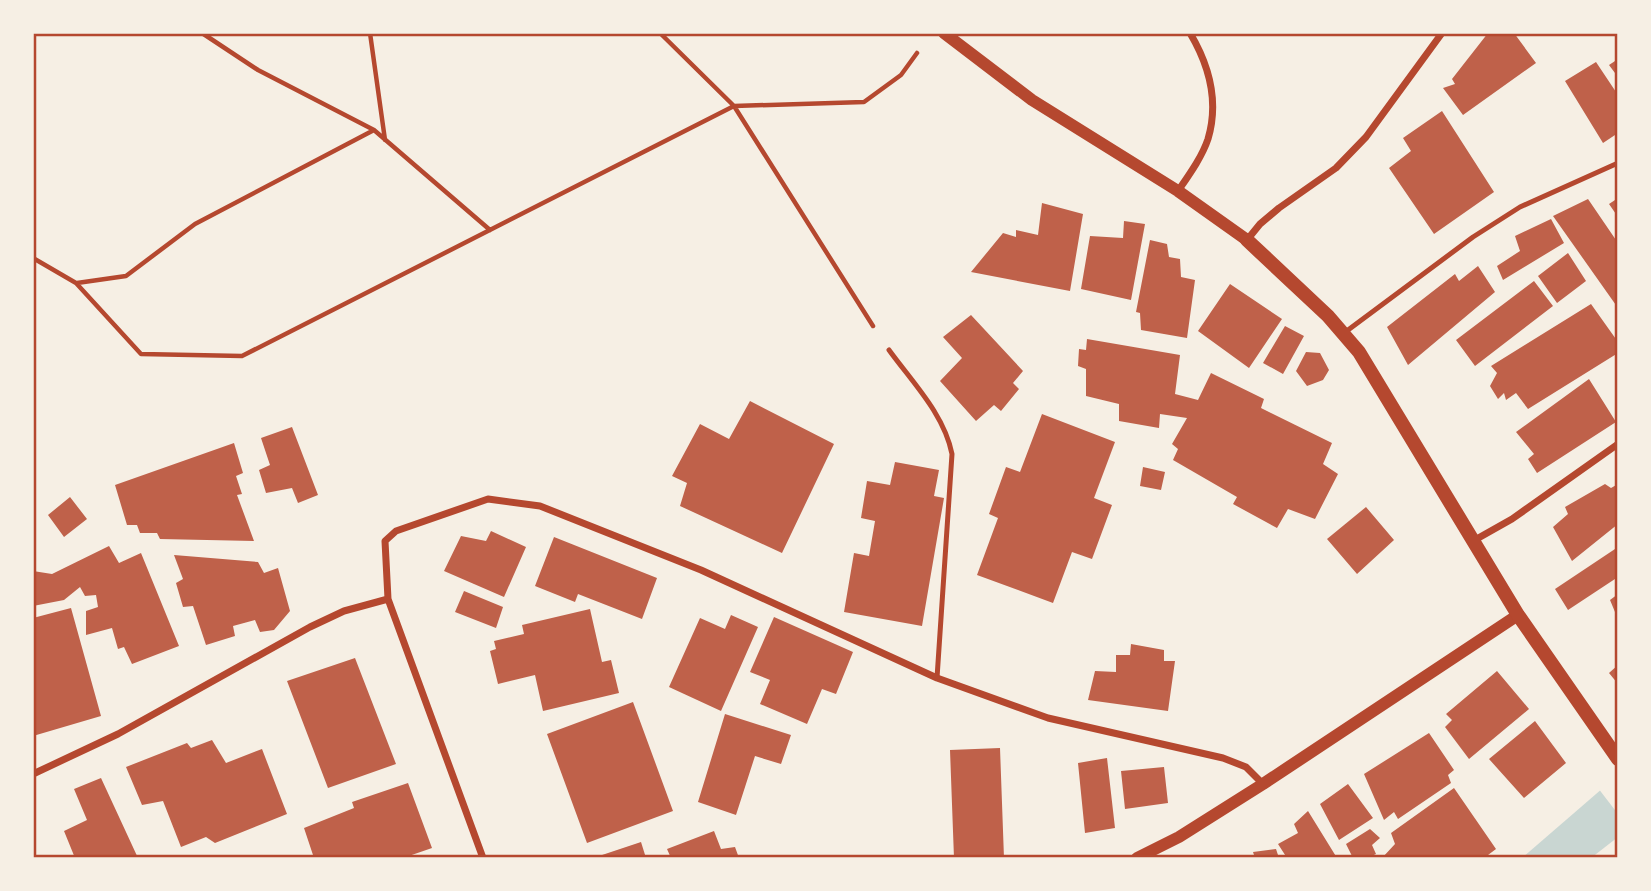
<svg xmlns="http://www.w3.org/2000/svg" width="1651" height="891" font-family="'Asap Condensed',sans-serif">
<style>
.water{fill:#c9d6d2}
.pier{fill:#f6efe4}
.building{fill:#bf614a}
.lines{fill:none;stroke-linecap:round;stroke-linejoin:round}
.path{stroke:#b5482f;stroke-width:4.5}
.service{stroke:#b5482f;stroke-width:5}
.minor{stroke:#b5482f;stroke-width:7}
.tertiary{stroke:#b5482f;stroke-width:12}
.secondary{stroke:#b5482f;stroke-width:14}
.neatline{fill:none;stroke:#b5482f;stroke-width:2.5}
</style>
<rect width="100%" height="100%" fill="#f6efe4"/>
<path class="water" d="M1618,775V837L1591,858H1522Z"/>
<path class="pier" d="M1618,772V814L1598,788Z"/>
<path class="building" d="M1488,33H1514L1536,63L1463,115L1443,88L1455,84L1452,79Z
M1618,59V77L1609,65Z
M1596,62L1618,95V133L1603,143L1565,81Z
M1442,111L1494,192L1434,234L1389,168L1411,151L1403,138Z
M1618,198V217L1609,204Z
M1588,199L1618,243V308L1553,216Z
M1042,203L1083,214L1070,291L971,272L1003,233L1016,237V230L1038,235Z
M1551,219L1564,243L1503,280L1497,266L1520,251L1515,236Z
M1124,221L1145,224L1131,300L1081,289L1090,236L1123,238Z
M1150,240L1167,244L1169,257L1180,259L1181,277L1195,280L1187,338L1141,330L1140,313L1136,312Z
M1568,253L1586,281L1557,303L1538,276Z
M1478,266L1495,292L1408,365L1387,327L1455,274L1459,281Z
M1534,281L1553,306L1475,366L1456,340Z
M1230,284L1282,319L1249,368L1198,331Z
M1591,304L1618,342V353L1528,409L1516,393L1506,400L1504,393L1498,399L1490,386L1497,373L1491,366Z
M971,315L1023,371L1013,383L1019,389L1001,411L994,405L976,421L940,381L962,358L943,337Z
M1285,326L1304,336L1283,374L1263,363Z
M1087,339L1180,355L1175,394L1198,400L1211,373L1264,399L1261,408L1332,443L1323,464L1338,474L1315,519L1288,509L1277,528L1233,504L1237,497L1173,460L1178,449L1172,444L1187,418L1160,414L1159,428L1119,421V404L1086,396V369L1078,366L1079,349L1086,350Z
M1306,352L1320,353L1329,370L1323,380L1307,386L1296,371Z
M1589,379L1616,422L1537,473L1528,459L1534,454L1516,432Z
M750,401L834,444L782,553L680,506L687,483L672,476L700,424L729,439Z
M1042,414L1115,442L1094,498L1112,505L1092,559L1072,552L1053,603L977,575L998,518L989,514L1006,467L1020,472Z
M292,427L318,495L298,503L292,488L266,493L259,470L270,465L261,438Z
M234,443L243,473L236,476L242,494L237,495L254,541L160,539L157,533H140L137,525H127L115,485Z
M895,462L939,470L934,496L944,498L922,626L844,612L854,553L869,556L875,521L861,518L867,481L890,485Z
M1143,467L1165,472L1161,490L1140,486Z
M1605,484L1611,488L1618,484V524L1572,561L1553,527L1568,514L1565,507Z
M70,497L87,519L64,537L48,515Z
M1366,507L1394,540L1357,574L1327,539Z
M491,531L526,547L504,597L444,571L461,536L486,541Z
M554,537L657,578L642,619L578,594L575,602L535,586Z
M109,546L119,563L141,553L179,646L132,664L124,647L118,649L112,628L86,635V611L98,607L96,595L85,596L80,587L64,600L33,606V571L52,574Z
M1618,547V577L1568,610L1555,589Z
M174,555L258,562L264,573L278,568L290,611L274,630L260,632L255,620L233,626L235,636L206,645L193,606L183,607L176,583L183,579Z
M464,591L503,607L496,628L455,612Z
M1618,594V610L1615,612L1610,600Z
M71,608L101,716L33,736V618Z
M590,609L602,662L611,660L619,693L543,711L535,675L498,684L490,651L496,649L494,641L524,634L522,625Z
M731,615L758,627L721,711L669,687L700,618L725,629Z
M774,617L853,652L836,694L822,689L807,724L760,704L770,680L750,672Z
M1131,644L1164,650V661H1175L1168,711L1088,700L1095,671L1116,672V655H1130Z
M355,658L396,764L328,788L287,681Z
M1618,665V684L1609,673Z
M1497,671L1529,709L1469,759L1445,727L1452,720L1446,714Z
M633,702L673,811L587,843L547,734Z
M725,714L791,735L781,764L755,756L736,815L698,802Z
M1535,721L1566,763L1524,798L1489,759Z
M1429,733L1454,770L1448,775L1451,783L1398,819L1394,812L1384,820L1364,774Z
M212,740L226,763L262,749L287,814L215,843L206,837L181,847L163,801L142,805L126,767L187,743L191,748Z
M1000,748L1004,858H954L950,750Z
M1107,758L1115,828L1085,833L1078,763Z
M1164,767L1168,803L1125,809L1121,771Z
M101,778L138,858H75L64,831L87,820L74,789Z
M408,783L432,848L403,858H314L304,828L354,808L352,802Z
M1348,784L1373,818L1339,840L1320,804Z
M1454,788L1496,849L1484,858H1382L1395,844L1391,833Z
M1308,811L1337,858H1287L1278,844L1298,833L1294,824Z
M1370,829L1380,838L1372,845L1376,854L1367,858H1353L1346,844Z
M714,831L721,849L735,847L739,858H671L667,849Z
M641,842L646,858H596V857Z
M1276,849L1279,858H1255L1253,852Z"/>
<g class="lines">
<path class="path" d="M202,33L258,70L374,130L490,230
M370,33L385,140
M660,33L734,106L864,102L901,75L917,53
M33,258L76,283L141,354L242,356L734,106L873,326
M77,283L126,276L195,224L374,130"/>
<path class="service" d="M1344,333L1473,237L1520,207L1618,163
M889,350C913,383 944,414 952,454L937,678"/>
<path class="minor" d="M1178,191C1189,175 1202,157 1208,139C1219,102 1209,65 1190,33
M1247,240L1260,224L1279,208L1336,168L1366,137L1442,33
M1473,541L1512,519L1618,444
M33,774L118,734L310,627L344,611L388,599
M483,858L388,599L385,541L396,531L488,499L540,506L701,570L937,678L1048,718L1223,758L1246,767L1263,784"/>
<path class="tertiary" d="M944,33L1032,100L1178,191L1247,240
M1137,858L1179,837L1263,784L1518,615"/>
<path class="secondary" d="M1247,240L1328,316L1359,352L1518,615L1618,759"/>
</g>
<rect width="1651" height="891" fill="none" stroke="#f6efe4" stroke-width="70"/>
<rect x="35" y="35" width="1581" height="821" class="neatline"/>
</svg>
